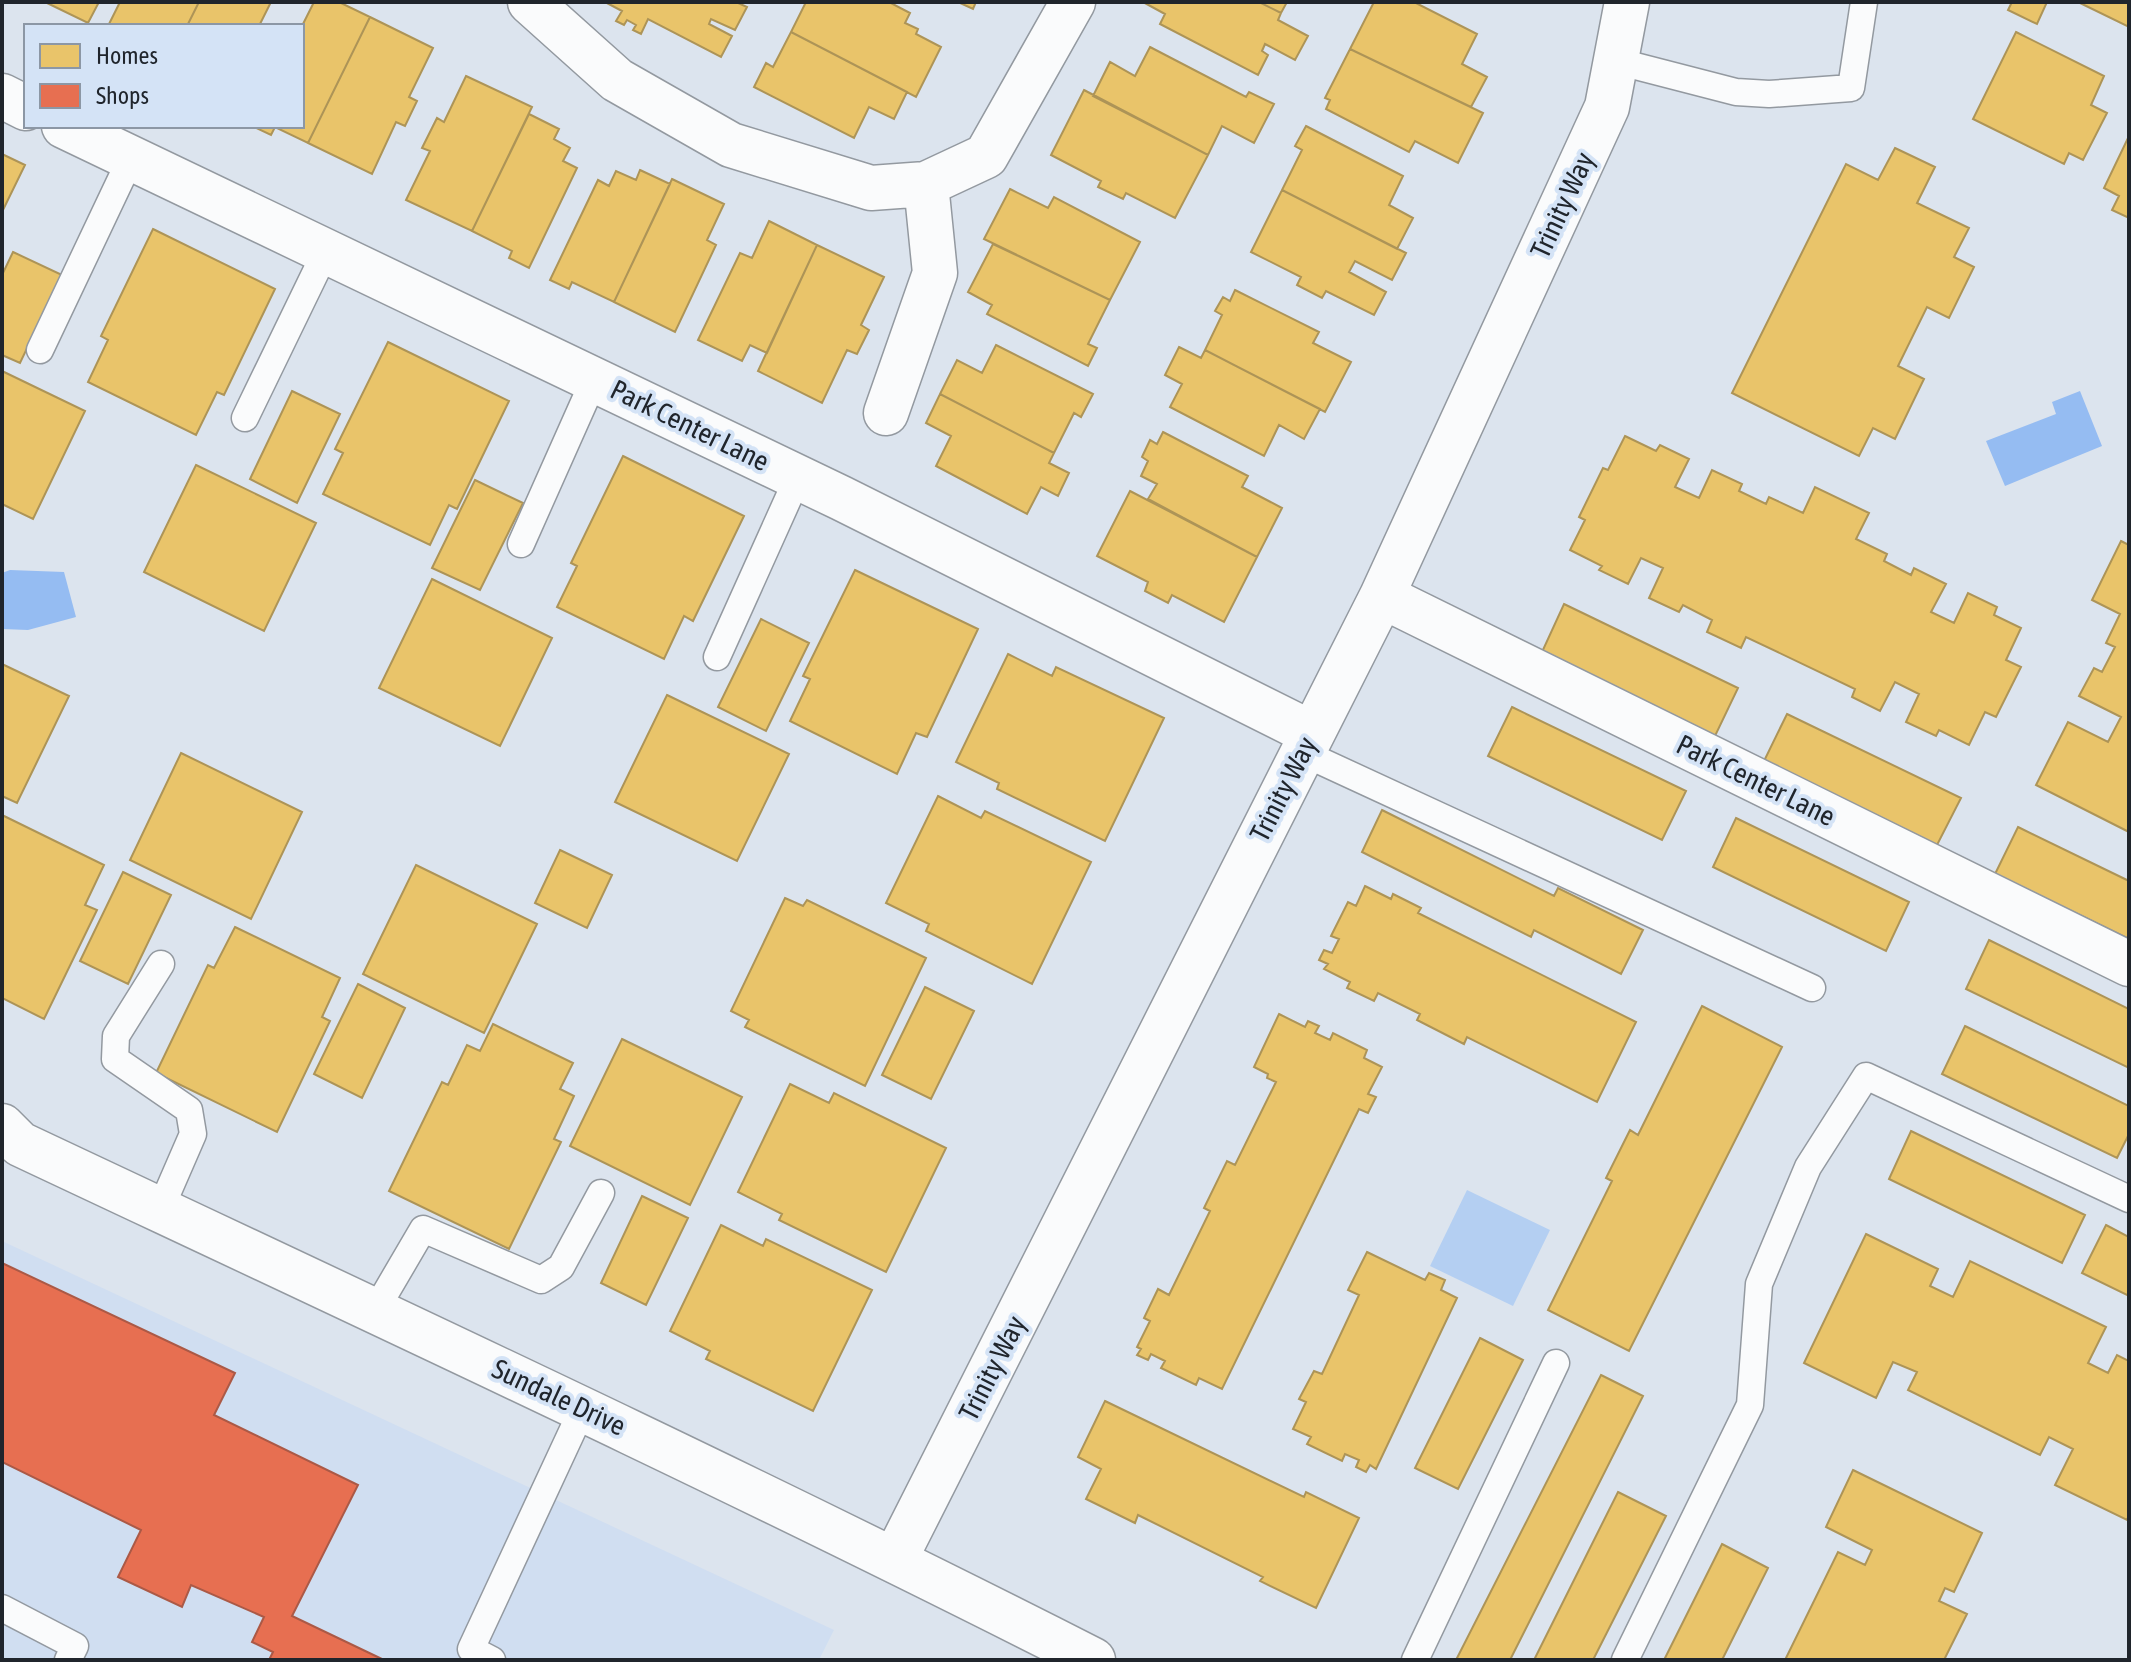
<svg xmlns="http://www.w3.org/2000/svg" width="2131" height="1662" font-family="'Asap Condensed',sans-serif">
<style>
.built{fill:#d0def1}
.green{fill:#b4cff2}
.water{fill:#95bcf2}
.homes{fill:#e9c46a;stroke:#ad9457;stroke-width:2}
.shops{fill:#e76f51;stroke:#ab5946;stroke-width:2}
.lines{fill:none;stroke-linecap:round;stroke-linejoin:round}
.service-casing{stroke:#9399a0;stroke-width:29}
.minor-casing{stroke:#9399a0;stroke-width:47}
.service{stroke:#fafbfc;stroke-width:26}
.minor{stroke:#fafbfc;stroke-width:44}
.labels{text-anchor:middle;dominant-baseline:central;stroke-width:8;stroke-linejoin:round;paint-order:stroke}
.street-label{font-size:28px;fill:#20252c;stroke:#d4e3f6}
</style>
<rect width="100%" height="100%" fill="#dce4ee"/>
<path class="built" d="M2,1241L834,1630L819,1660H2Z"/>
<path class="green" d="M1467,1190L1550,1230L1513,1306L1430,1266Z"/>
<path class="water" d="M2080,391L2102,446L2005,486L1986,441L2056,414L2052,402Z
M10,570L64,572L76,617L28,630L2,629V573Z"/>
<path class="homes" d="M45,2H99L88,23Z
M120,2H199L187,26H108Z
M199,2H271L259,26H187Z
M314,2H339L370,17L308,143L275,127L271,135L254,127L302,126V26Z
M605,2H736L747,7L735,30L711,19L709,24L732,36L721,57L648,19L641,34L633,30L636,25L627,20L624,25L616,21L622,11Z
M806,2H889L910,13L905,23L918,29L916,34L941,47L916,97L791,32Z
M958,2H976L973,9Z
M1143,2H1259L1281,13L1278,20L1308,36L1295,60L1265,44L1262,51L1268,55L1258,75L1160,24L1165,14Z
M1259,2H1287L1281,13Z
M1374,2H1414L1477,34L1462,64L1487,77L1471,107L1350,49Z
M2012,2H2047L2037,24L2008,10Z
M2078,2H2129V27Z
M370,17L433,48L409,97L417,101L405,126L396,122L372,174L308,143Z
M791,32L907,92L894,119L869,107L854,138L754,87L766,63L773,67Z
M2016,32L2104,76L2091,105L2107,113L2083,160L2069,153L2064,164L1973,119Z
M1150,47L1246,97L1249,92L1274,104L1254,143L1222,126L1208,155L1093,96L1110,62L1135,76Z
M1350,49L1483,113L1458,163L1415,141L1409,152L1326,109L1330,100L1325,98Z
M466,76L532,107L472,231L406,200L430,151L422,148L437,118L444,122Z
M1084,90L1208,155L1175,218L1126,193L1123,199L1098,187L1101,181L1051,155Z
M529,114L559,129L554,139L570,148L563,161L577,168L529,268L509,258L512,251L472,231Z
M1306,126L1403,176L1389,205L1413,218L1397,249L1282,190L1302,150L1295,146Z
M2129,136V218L2112,210L2119,196L2104,188Z
M1895,148L1935,167L1917,203L1969,228L1954,257L1974,267L1949,318L1927,307L1898,366L1924,379L1895,439L1873,428L1859,456L1732,393L1846,164L1878,180Z
M2,154L25,165L2,212Z
M640,170L670,184L614,302L572,282L569,289L550,280L598,180L609,186L616,171L636,180Z
M672,179L724,204L707,240L716,245L675,332L614,302Z
M1010,189L1048,208L1054,197L1140,242L1110,300L984,239Z
M1282,190L1406,253L1392,280L1355,261L1349,272L1386,292L1374,315L1326,291L1322,298L1297,285L1301,277L1251,252Z
M769,221L817,245L767,353L750,345L742,361L698,340L740,253L752,258Z
M153,229L275,289L224,395L217,392L196,435L88,382L108,340L101,336Z
M993,244L1110,300L1088,344L1097,348L1088,366L987,314L992,305L968,292Z
M817,245L884,277L861,325L869,330L857,354L847,350L822,403L758,371Z
M13,252L62,275L20,363L2,355V275Z
M1235,290L1319,332L1313,343L1351,362L1325,412L1205,350L1222,315L1215,311L1223,297L1230,301Z
M388,342L509,401L457,509L449,505L430,545L323,494L343,453L335,449Z
M996,345L1093,394L1081,417L1074,413L1054,453L940,394L957,360L982,373Z
M1179,347L1201,358L1205,350L1320,409L1304,439L1279,425L1264,456L1170,407L1182,384L1165,375Z
M2,371L85,411L33,519L2,504Z
M292,391L340,414L297,503L250,479Z
M940,394L1054,453L1049,463L1069,473L1058,496L1041,487L1027,514L936,466L951,436L926,423Z
M1163,432L1248,476L1242,487L1282,508L1257,557L1148,499L1157,484L1141,476L1148,461L1142,457L1150,440L1157,444Z
M1625,436L1656,451L1660,445L1689,459L1675,487L1699,498L1712,470L1742,484L1739,491L1766,504L1769,497L1803,513L1815,487L1869,513L1856,539L1887,554L1884,561L1911,575L1914,568L1946,584L1931,612L1954,623L1968,593L1997,607L1994,615L2021,628L2006,660L2021,667L1996,717L1985,712L1969,745L1939,730L1936,736L1906,722L1919,694L1895,682L1880,711L1852,697L1855,689L1746,637L1741,648L1707,632L1712,620L1683,605L1679,612L1649,598L1663,568L1641,558L1628,584L1599,570L1602,566L1570,550L1585,520L1579,517L1603,468L1608,470Z
M623,456L744,516L693,621L684,616L664,659L557,607L577,566L571,563Z
M196,465L316,523L264,631L144,572Z
M475,480L523,503L480,590L432,568Z
M1130,491L1257,557L1224,622L1172,595L1168,603L1145,591L1148,582L1097,556Z
M2121,541L2129,545V832L2036,785L2068,722L2108,742L2121,717L2079,696L2094,668L2102,672L2115,647L2106,643L2120,614L2092,600Z
M855,570L978,629L927,737L916,733L897,774L790,721L810,679L803,676Z
M432,579L552,638L500,746L379,688Z
M1564,604L1738,688L1715,736L1542,652Z
M761,619L809,643L766,731L718,707Z
M1008,654L1052,676L1056,667L1164,718L1105,841L997,789L999,783L956,762Z
M2,664L69,696L17,803L2,796Z
M667,695L789,754L737,861L615,802Z
M1512,707L1686,791L1662,840L1488,756Z
M1787,714L1961,798L1937,845L1764,761Z
M181,753L302,812L251,919L130,860Z
M938,796L981,818L985,811L1091,862L1032,984L926,931L929,924L886,903Z
M1382,810L1554,896L1558,888L1643,930L1621,974L1534,930L1531,937L1362,852Z
M2,815L104,865L85,905L97,910L44,1019L2,998Z
M1736,818L1909,902L1886,951L1713,867Z
M2018,827L2129,881V939L1995,874Z
M560,850L612,875L587,928L535,903Z
M416,865L537,924L484,1033L363,974Z
M123,872L171,895L128,984L80,961Z
M1365,886L1391,899L1393,894L1421,908L1418,913L1636,1022L1597,1102L1467,1037L1464,1044L1417,1020L1420,1014L1378,993L1374,1001L1347,988L1350,982L1324,969L1328,964L1319,960L1324,950L1332,953L1339,939L1331,936L1348,902L1356,906Z
M785,898L803,906L807,900L926,958L865,1086L745,1027L749,1020L731,1011Z
M235,927L340,978L322,1017L330,1021L277,1132L156,1073L208,965L214,968Z
M1989,940L2129,1009V1068L1966,989Z
M358,984L405,1008L362,1098L314,1074Z
M925,987L974,1011L931,1099L882,1075Z
M1702,1006L1782,1047L1629,1351L1548,1310L1612,1181L1606,1178L1630,1130L1638,1135Z
M1279,1014L1305,1027L1308,1021L1319,1026L1315,1033L1330,1040L1333,1033L1367,1050L1364,1058L1382,1067L1368,1094L1376,1097L1368,1113L1359,1109L1222,1389L1199,1378L1196,1385L1161,1368L1165,1361L1151,1354L1148,1360L1137,1355L1141,1349L1137,1347L1150,1321L1144,1318L1158,1289L1169,1295L1210,1211L1204,1208L1227,1161L1235,1165L1276,1082L1267,1078L1268,1074L1254,1067Z
M493,1024L573,1063L560,1089L574,1096L554,1139L561,1142L509,1249L389,1191L442,1082L448,1085L467,1045L480,1051Z
M1965,1026L2129,1106V1134L2117,1158L1942,1074Z
M622,1039L742,1097L690,1205L570,1146Z
M790,1084L829,1103L834,1093L946,1148L886,1272L779,1220L782,1214L738,1192Z
M1911,1131L2085,1215L2062,1263L1889,1179Z
M642,1196L688,1218L646,1305L601,1283Z
M721,1225L763,1246L766,1239L872,1290L813,1411L706,1359L710,1351L670,1331Z
M2106,1225L2129,1237V1296L2082,1273Z
M1866,1234L1938,1269L1930,1286L1953,1297L1970,1261L2106,1327L2088,1363L2108,1373L2117,1355L2129,1361V1515L2127,1520L2055,1485L2073,1449L2049,1437L2040,1455L1908,1390L1917,1372L1893,1362L1876,1398L1804,1363Z
M1367,1252L1425,1280L1429,1273L1445,1280L1441,1290L1457,1298L1376,1469L1370,1465L1366,1472L1356,1467L1359,1460L1345,1454L1342,1461L1307,1444L1311,1437L1293,1429L1306,1402L1299,1399L1314,1371L1322,1374L1359,1295L1348,1290Z
M1480,1338L1523,1360L1458,1489L1415,1468Z
M1601,1375L1643,1396L1510,1660H1456Z
M1105,1401L1304,1497L1306,1492L1359,1518L1316,1608L1260,1581L1263,1577L1138,1515L1135,1523L1086,1499L1101,1469L1078,1457Z
M1853,1470L1982,1533L1954,1592L1945,1588L1939,1601L1967,1614L1944,1660H1785L1838,1552L1865,1565L1872,1550L1826,1527Z
M1618,1492L1666,1516L1593,1660H1534Z
M1722,1544L1768,1568L1722,1660H1664Z"/>
<path class="shops" d="M2,1263L235,1373L214,1415L358,1485L292,1616L384,1660H269L273,1652L252,1642L264,1617L191,1585L182,1607L118,1577L141,1530L2,1462Z"/>
<g class="lines">
<defs>
<path id="service" d="M1616,61L1736,92L1769,94L1851,88L1864,2
M40,350L131,158
M245,418L326,251
M521,544L594,380
M717,657L798,477
M1301,752L1812,988
M160,1210L193,1134L189,1110L115,1059L116,1036L161,964
M375,1311L423,1229L541,1280L561,1267L601,1193
M2,1608L75,1646L68,1660
M492,1660L471,1649L583,1408
M1415,1660L1556,1363
M1625,1660L1750,1405L1759,1284L1808,1167L1866,1076L2129,1199"/>
<path id="minor" d="M530,2L617,80L731,145L871,188L926,184
M2,96L26,108
M64,126L841,498L1311,733
M886,413L935,273L926,184L986,156L1073,2
M1382,596L2129,964
M2,1126L20,1144C379,1313 739,1480 1093,1660
M895,1559L1382,596L1607,107L1627,2"/>
</defs>
<use href="#service" class="service-casing"/>
<use href="#minor" class="minor-casing"/>
<use href="#service" class="service"/>
<use href="#minor" class="minor"/>
</g>
<g class="labels">
<g class="street-label">
<text transform="translate(1562 205) rotate(-65)">Trinity Way</text>
<text transform="translate(690 425) rotate(26)">Park Center Lane</text>
<text transform="translate(1756 780) rotate(26)">Park Center Lane</text>
<text transform="translate(1283 789) rotate(-63)">Trinity Way</text>
<text transform="translate(992 1368) rotate(-63)">Trinity Way</text>
<text transform="translate(559 1397) rotate(25)">Sundale Drive</text>
</g>
</g>
<rect width="2131" height="1662" fill="none" stroke="#20252c" stroke-width="8"/>
<rect x="24" y="24" width="280" height="104" fill="#d4e3f6" stroke="#8c97a5" stroke-width="2"/>
<rect x="40" y="44" width="40" height="24" fill="#e9c46a" stroke="#8c97a5" stroke-width="2"/>
<text x="96" y="64" font-size="24" fill="#20252c">Homes</text>
<rect x="40" y="84" width="40" height="24" fill="#e76f51" stroke="#8c97a5" stroke-width="2"/>
<text x="96" y="104" font-size="24" fill="#20252c">Shops</text>
</svg>
